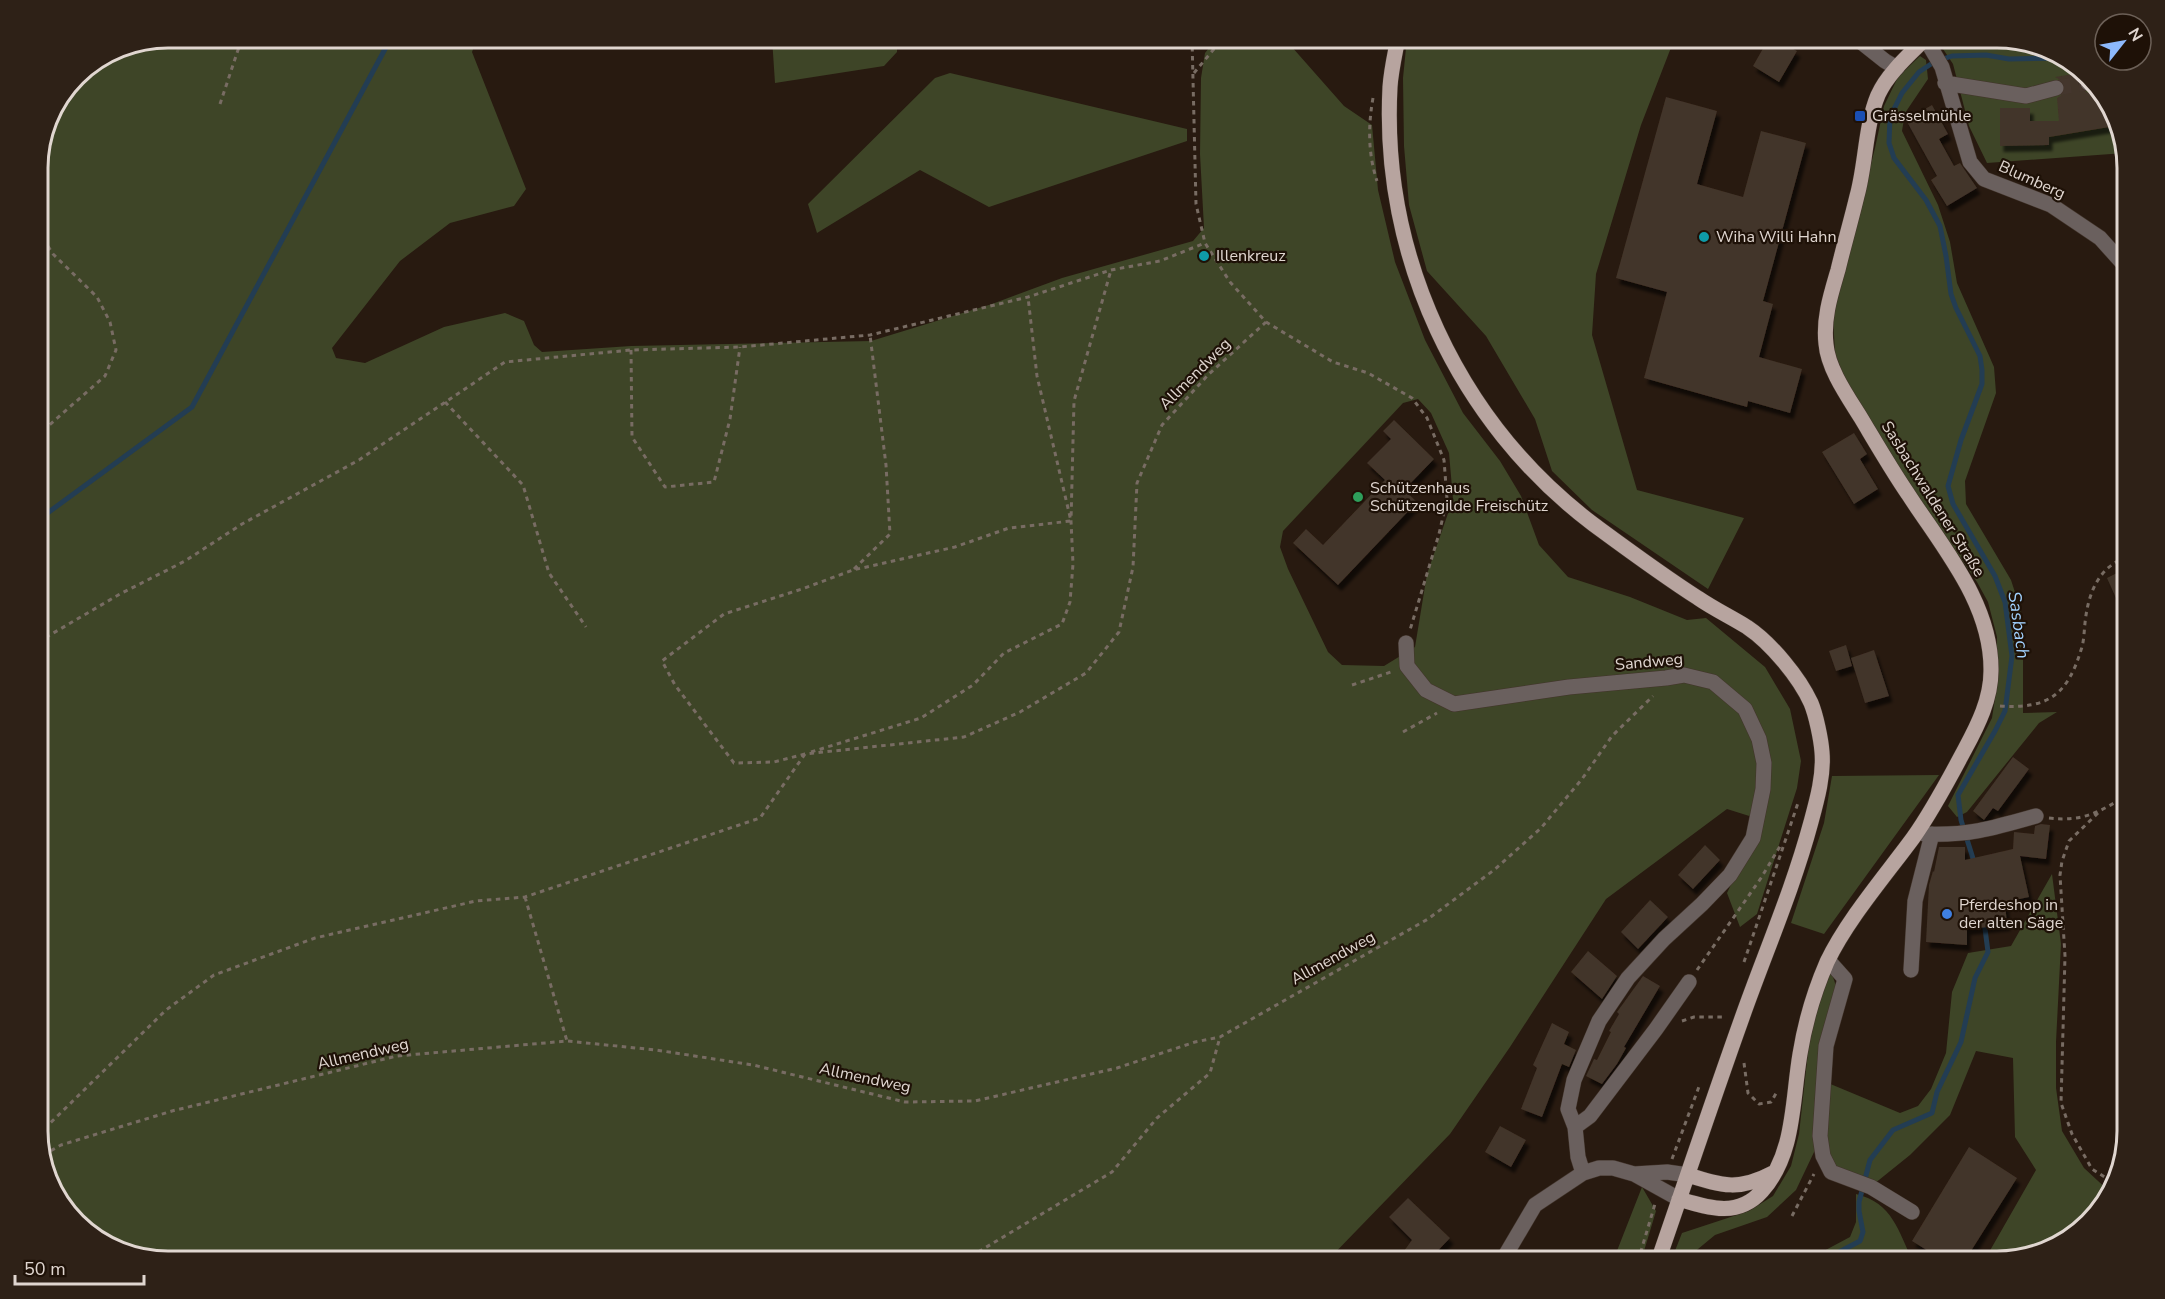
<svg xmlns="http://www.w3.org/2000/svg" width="2165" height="1299" font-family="'Nunito Sans',sans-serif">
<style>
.green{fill:#3e4527;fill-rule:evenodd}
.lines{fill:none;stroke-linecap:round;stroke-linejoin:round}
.stream{stroke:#233d53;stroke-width:5}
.building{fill:#433429;filter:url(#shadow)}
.minor-tunnel{stroke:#44362d;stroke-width:15;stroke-dasharray:15 8;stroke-linecap:butt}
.minor-casing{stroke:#42342b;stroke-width:16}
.major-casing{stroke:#42342b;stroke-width:16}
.path{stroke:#786c63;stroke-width:3;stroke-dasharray:4.5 4.5;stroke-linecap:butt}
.minor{stroke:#6a605e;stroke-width:15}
.major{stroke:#b7a49f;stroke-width:15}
.transit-dot{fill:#1a4fb4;stroke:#1e1107;stroke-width:2}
.culture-dot{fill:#0f9aa8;stroke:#1e1107;stroke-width:2}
.leisure-dot{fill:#2e9e5b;stroke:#1e1107;stroke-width:2}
.shop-dot{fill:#3f7fe0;stroke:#1e1107;stroke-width:2}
.labels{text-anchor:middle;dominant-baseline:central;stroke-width:4.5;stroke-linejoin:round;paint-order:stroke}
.poi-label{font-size:16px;fill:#e0d6d0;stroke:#1e1107;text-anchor:start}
.street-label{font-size:16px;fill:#e0d6d0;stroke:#1e1107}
.water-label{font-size:18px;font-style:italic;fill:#a1d1fe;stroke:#1e1107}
.rim{fill:none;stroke:#e0d6d0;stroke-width:3}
</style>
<defs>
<filter id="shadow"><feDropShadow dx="3.5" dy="6" stdDeviation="1.5" flood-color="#0009"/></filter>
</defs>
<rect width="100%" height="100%" fill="#281a10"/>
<path class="green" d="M168,38H477L472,52L526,189L514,206L450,223L400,261L332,348L336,358L365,363L444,327L505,313L524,321L534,345L542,352L631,346L871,341L992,304L1062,278L1193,241L1204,228L1200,154L1201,78L1205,53L1217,38H1284L1344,106L1372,125L1378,190L1395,262L1425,340L1463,413L1500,461L1521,496L1539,545L1568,577L1630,597L1687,620L1706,618L1765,667L1790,709L1801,761L1797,788L1757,914L1740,927L1727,893L1762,820L1727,809L1606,899L1510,1047L1450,1134L1327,1261H168L103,1244L55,1196L38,1139V160L48,118L76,76L119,47ZM1418,399L1431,413L1449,453L1453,499L1427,574L1415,647L1384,666L1342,665L1328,652L1288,569L1280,547L1283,531L1403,403Z
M772,38H897V52L884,66L775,83Z
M1407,38H1672V45L1641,125L1596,274L1592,335L1637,490L1744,518L1708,589L1592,510L1552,471L1535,419L1486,336L1427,271L1409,205L1404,146L1403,78Z
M1939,38H1997L2062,55L2110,103L2125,153L1987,163L1969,126L1953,64L1937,40Z
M1920,56L1926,60L1928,79L1905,113L1902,131L1938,205L1950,242L1957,283L1994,367L1996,393L1965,481L1966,504L2011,580L2021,611L2023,645V713L2057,712L2039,723L1967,812L1957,817L1948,806L1992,718L1996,692L1997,637L1988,602L1977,582L1913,489L1845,380L1835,354L1833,315L1875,148L1884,106L1898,77Z
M950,73L1187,129V141L989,207L920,170L817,233L808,204L935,78Z
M1939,775L1824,934L1791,923L1824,823L1832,776Z
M2052,874L2061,944L2056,1042V1088L2062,1131L2084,1168L2111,1193L2110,1196L2062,1244L1997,1261H1984L2036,1170L2015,1137L2013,1058L1976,1051L1950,1115L1910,1155L1874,1184L1836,1170L1824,1151L1828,1083L1900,1113L1918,1106L1931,1089L1946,1053L1952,992L1968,953L2011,946Z
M1831,971L1836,986L1815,1150L1796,1190L1767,1217L1715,1235L1692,1254L1690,1261H1671L1682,1233L1749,1211L1773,1196L1791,1166L1799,1134L1809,1043L1816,1009Z
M1642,1187L1656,1211L1641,1261H1613Z
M1856,1194C1893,1203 1898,1231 1913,1261H1805L1850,1237L1856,1222Z"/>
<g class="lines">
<path class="stream" d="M38,520L192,407L391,38
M1975,865L1961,820L1958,795L1995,731L2005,711L2012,656L2005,602L1995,576L1953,504L1948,486L1961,440L1982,384V370L1980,356L1956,308L1951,294L1946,256L1940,226L1926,200L1894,158L1889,143L1890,117L1902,93L1919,72L1934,62L1952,56L1986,55L2009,59L2065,58
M1822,1261L1860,1241L1863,1232L1859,1211V1202L1870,1160L1893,1130L1932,1113L1937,1092L1961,1042L1975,978L1988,952L1984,921"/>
</g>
<path class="building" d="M1769,38H1773L1797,51L1779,82L1753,66Z
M2080,73L2082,75L2078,82L2080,88L2088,93L2097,90L2103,96L2109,127L2049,137V145L2000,146V108H2030V121H2059L2057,98L2063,94L2066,86L2062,81L2055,77Z
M1666,97L1717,111L1697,184L1743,197L1761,131L1806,143L1763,301L1773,304L1759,357L1802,369L1790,413L1748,401L1747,407L1644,378L1667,292L1616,278Z
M1932,105L1948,134L1939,139L1954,166L1960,163L1977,188L1947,206L1931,180L1937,176L1906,120Z
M1394,420L1434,459L1404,490L1417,502L1338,585L1293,543L1306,529L1323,545L1385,480L1367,463L1391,439L1383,431Z
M1854,433L1867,454L1860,459L1878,489L1854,504L1822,452Z
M2127,568V592L2116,598L2107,578Z
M1846,645L1852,666L1836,671L1829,651Z
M1874,650L1889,696L1865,703L1851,658Z
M2013,757L2029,769L1998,811L1993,808L1984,820L1973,811Z
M2041,824L2050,825L2046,859L2020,856L2029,897L2005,902L2007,925L1967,929V945L1926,942L1929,885L1933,871L1934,872L1939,847H1965V860L2013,849L2014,832L2034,834L2035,826Z
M1705,845L1720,860L1693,889L1678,875Z
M1650,900L1668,917L1638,949L1621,932Z
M1588,951L1617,976L1602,999L1571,972Z
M1643,976L1660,986L1624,1047L1626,1048L1617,1064L1602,1084L1586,1076L1594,1059L1597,1060L1611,1032L1609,1031L1619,1014L1617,1012Z
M1552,1023L1569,1032L1564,1044L1576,1050L1569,1067L1562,1064L1542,1117L1521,1109L1537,1068L1533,1065Z
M1500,1126L1526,1140L1511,1167L1485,1152Z
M1969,1147L2017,1178L1964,1262H1946L1912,1241Z
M1408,1198L1450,1238L1427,1262H1396L1412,1240L1389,1217Z"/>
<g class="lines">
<path class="minor-tunnel" d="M2056,88L2088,83"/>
<defs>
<path id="minor" d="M1856,38L1885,61L1897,68
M1925,38L1942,67L1970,162L1984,179L2051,205L2100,238L2127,268
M1945,83L2026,96L2056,88
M2088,83H2090
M1406,643L1407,666L1426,690L1454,704L1569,687L1666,678L1684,675L1713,682L1745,709L1759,739L1764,763L1763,789L1753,838L1730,875L1702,904L1664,939L1628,978L1599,1021L1574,1080L1568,1109L1575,1127L1578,1157L1583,1173
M1924,834C1968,836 1994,828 2036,816
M1828,960L1845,979L1826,1046L1820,1136L1823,1156L1831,1172L1871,1187L1912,1212
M1911,970L1915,901L1932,834
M1575,1127L1590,1116L1656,1029L1689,982
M1634,1174L1667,1172L1688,1175
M1502,1261L1535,1205L1583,1173L1599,1168H1613L1634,1174L1679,1199"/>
<path id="major" d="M1398,38C1395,54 1391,71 1390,87C1381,256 1458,422 1593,524C1627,549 1662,575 1698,598C1714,609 1731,617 1747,627C1771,643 1799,677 1811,703C1816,715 1821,739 1822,752C1824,775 1817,800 1811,822C1793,889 1765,953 1742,1018C1713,1099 1686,1180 1658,1261
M1688,1175C1723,1186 1739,1191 1773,1173
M1679,1199C1709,1208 1738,1218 1762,1191C1795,1154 1792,1101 1800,1054C1805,1023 1814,992 1827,962C1847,920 1885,876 1913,838C1933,810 1949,779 1965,749C1978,725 1991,699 1991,671C1992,604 1943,548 1908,494C1891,469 1876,443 1861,418C1848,397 1828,369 1826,344C1823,318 1831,294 1838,270C1844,245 1851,221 1857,196C1866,164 1865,126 1878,95C1888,73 1909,55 1926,38"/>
</defs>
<use href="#minor" class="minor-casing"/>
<use href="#major" class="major-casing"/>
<path class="path" d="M1192,38L1196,204L1205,243L1230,282L1266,322L1333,362L1368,373L1412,398L1427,418L1444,460L1447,499L1439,534L1410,630
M1194,73L1223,38
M1373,98C1368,126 1368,154 1377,181
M220,104L242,38
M38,231L53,254L97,297L110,322L116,350L105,376L38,435
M631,350L632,437L665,487L714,482L730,419L740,347
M445,402L523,485L549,573L586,627
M854,569L890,534L886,465L870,335
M38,642L120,594L185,561L242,524L359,460L505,362L631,350L740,347L870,335L1028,297L1111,270L1160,261L1205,243
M1352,685L1394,671
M2000,706C2047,709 2067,696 2081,650C2084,642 2084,632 2085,623C2088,594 2098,567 2127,557
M1403,732L1437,713
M811,752L921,718L973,685L1004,653L1062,624L1070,602L1073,564L1071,521L1074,401L1111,270
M805,754L774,762L734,763L675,685L662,661L724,614L802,589L853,570L955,547L1009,528L1071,521L1037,376L1028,297
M2098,813L2069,841L2062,861L2060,875L2065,956L2061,1103L2072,1134L2092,1169L2114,1183
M2049,818C2083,822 2100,812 2127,795
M525,897L567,1041
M1744,962L1798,803
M1697,970L1761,878L1782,843
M1682,1021L1694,1017H1726
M1744,1063L1748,1093L1759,1104L1771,1102L1778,1090
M38,1135L166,1010L214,975L315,938L476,901L525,897L760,818L805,754L964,737L1020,712L1086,673L1119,632L1133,567L1137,483L1162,425L1209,374L1266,322
M43,1155L61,1145L172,1111L397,1056L567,1041L656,1050L753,1065L905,1102L975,1101L1117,1068L1195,1042L1220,1037L1428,919L1494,870L1541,828L1582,779L1612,736L1653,696
M1672,1159L1700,1084
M1792,1216L1814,1174
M963,1261L1112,1172L1157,1118L1210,1073L1220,1037
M1638,1261L1655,1204"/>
<use href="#minor" class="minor"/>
<use href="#major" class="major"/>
</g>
<rect class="transit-dot" x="1854" y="110" width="12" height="12" rx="3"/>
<g class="culture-dot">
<circle cx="1704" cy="237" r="6"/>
<circle cx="1204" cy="256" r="6"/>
</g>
<circle class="leisure-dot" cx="1358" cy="497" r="6"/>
<circle class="shop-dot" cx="1947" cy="914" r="6"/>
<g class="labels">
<g class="poi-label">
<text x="1872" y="116">Grässelmühle</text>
<text x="1716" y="237">Wiha Willi Hahn</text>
<text x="1216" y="256">Illenkreuz</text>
<text x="1370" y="488">Schützenhaus<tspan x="1370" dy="18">Schützengilde Freischütz</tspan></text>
<text x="1959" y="905">Pferdeshop in<tspan x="1959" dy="18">der alten Säge</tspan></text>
</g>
<g class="street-label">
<text transform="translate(2032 180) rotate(24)">Blumberg</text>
<text transform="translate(1195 374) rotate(-45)">Allmendweg</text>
<text transform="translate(1933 499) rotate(58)">Sasbachwaldener Straße</text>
<text transform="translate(1649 662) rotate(-5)">Sandweg</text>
<text transform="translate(1333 958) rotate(-29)">Allmendweg</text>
<text transform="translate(363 1054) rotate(-13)">Allmendweg</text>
<text transform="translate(865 1078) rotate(12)">Allmendweg</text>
</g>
<g class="water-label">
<text transform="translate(2019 625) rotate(82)">Sasbach</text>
</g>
</g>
<path d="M0 0H2165V1299H0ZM168 48H1997A120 120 0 0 1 2117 168V1131A120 120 0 0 1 1997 1251H168A120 120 0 0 1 48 1131V168A120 120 0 0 1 168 48Z" fill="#2e2117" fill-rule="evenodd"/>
<path class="rim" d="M168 48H1997A120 120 0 0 1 2117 168V1131A120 120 0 0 1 1997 1251H168A120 120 0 0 1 48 1131V168A120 120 0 0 1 168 48Z"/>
<g transform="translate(2123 42) rotate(59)"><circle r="28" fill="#1e1107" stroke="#6c6057" stroke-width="1.5"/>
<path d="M0-4.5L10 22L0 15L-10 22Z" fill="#8db9fc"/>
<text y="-9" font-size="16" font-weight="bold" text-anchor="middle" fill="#e0d6d0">N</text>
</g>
<path d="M15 1275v9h129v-9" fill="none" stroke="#e0d6d0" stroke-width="3"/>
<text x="24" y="1275" font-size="18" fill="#e0d6d0" stroke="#1e1107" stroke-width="4.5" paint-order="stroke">50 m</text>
</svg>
